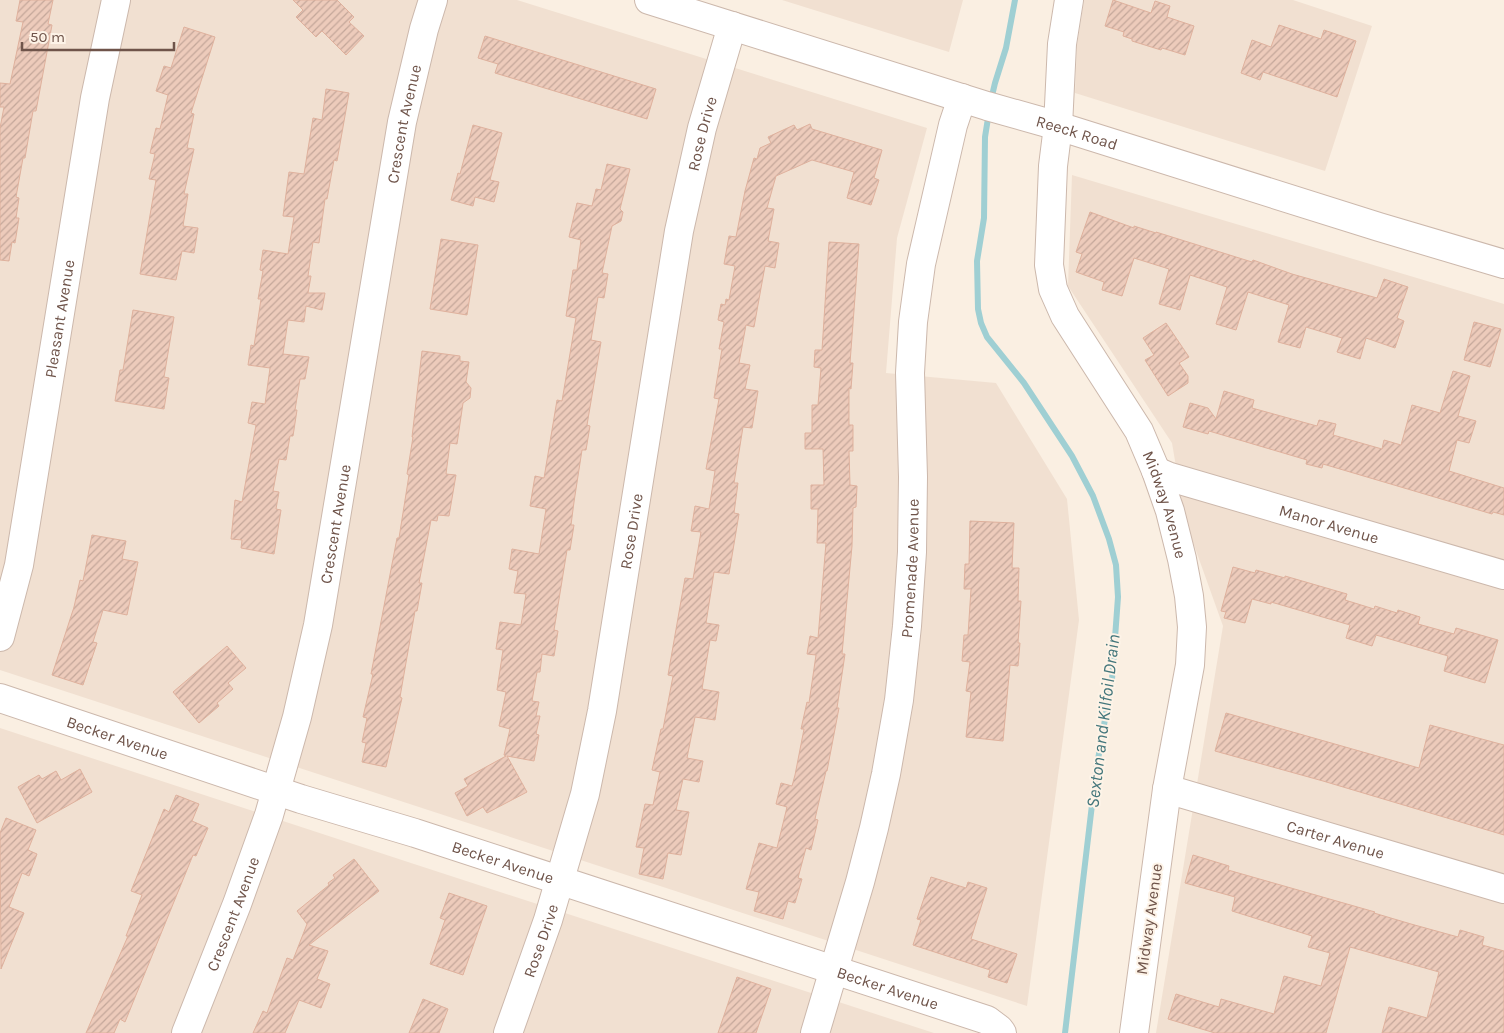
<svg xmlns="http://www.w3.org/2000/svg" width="1504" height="1033" font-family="Karla,sans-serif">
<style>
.residential{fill:#f1e0d1}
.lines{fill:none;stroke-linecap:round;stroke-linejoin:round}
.stream{stroke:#9fcfd3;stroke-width:6}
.building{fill:url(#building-hatch);stroke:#dfb19d}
.minor-casing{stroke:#ccb8ac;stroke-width:30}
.minor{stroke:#fff;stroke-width:28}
.labels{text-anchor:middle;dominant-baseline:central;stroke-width:4;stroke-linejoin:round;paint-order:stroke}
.street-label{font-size:16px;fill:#6f544a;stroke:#fdf3e7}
.water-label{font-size:18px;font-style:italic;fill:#43767b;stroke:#fdf3e7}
</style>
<defs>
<pattern id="building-hatch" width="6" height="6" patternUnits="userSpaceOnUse" patternTransform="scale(1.25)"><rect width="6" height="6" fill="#edcbbb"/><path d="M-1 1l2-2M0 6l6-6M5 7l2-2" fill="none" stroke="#c4a79a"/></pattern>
</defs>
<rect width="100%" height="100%" fill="#faefe2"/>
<path class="residential" d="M0,0H517L927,128L897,238L886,373L996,383L1067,499L1079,620L1027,1006L0,670Z
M782,0H963L949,52Z
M1084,0H1293L1372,26L1325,171L1075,93L1077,45Z
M1072,175L1504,304V1033H1156L1223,626L1185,520L1172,443L1068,286Z
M0,728L411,863L934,1033H0Z"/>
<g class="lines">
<path class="stream" d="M991,100L995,83L1006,48L1015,0
M989,112L985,137L984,218L977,261L978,309L981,323L987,337L1024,383L1072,456L1093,496L1109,539L1116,565L1118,597L1112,679L1096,771L1065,1033"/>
</g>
<path class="building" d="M20,0H53L48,24L52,25L36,111H33L25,158H23L16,197L19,198L16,218H19L15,243L12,242L9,261L0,260V128L4,107H0V83L10,84L23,22L16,21Z
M293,0H337L354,17L349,22L364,36L346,55L322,31L316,37L296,17L303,10Z
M1113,0L1151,13L1155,1L1170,6L1167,17L1194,26L1185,55L1162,48L1161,50L1132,41V39L1123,36L1124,32L1105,26Z
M1279,25L1321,39L1324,30L1356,41L1337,97L1263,72L1260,80L1241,73L1252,40L1271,47Z
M184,27L215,37L191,113L194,114L187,148L194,149L184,194H188L183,226L198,228L194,253L182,251L176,280L140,274L156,180L149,179L155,154L150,153L156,128L160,129L168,95L156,91L164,66L171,68Z
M485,36L656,89L647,119L495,73L498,64L478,58Z
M326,89L349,93L337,161L334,160L327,199H325L319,243L313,242L308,276H311L308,293H325L322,310L306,306L304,322L288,320L283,354L309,357L305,379H300L295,410H297L293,436H290L286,460L279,459L273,491L279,492L276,509L281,510L274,554L241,548L242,540L231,539L235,500L242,502L256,425L248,423L252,402L265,404L270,368L248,365L251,345L254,346L261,299H258L263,271L260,270L263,250L288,254L294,217L283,216L289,172L304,174L313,118L322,120Z
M810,124L812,129L882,150L874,178L879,180L871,205L847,198L854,172L812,160L776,176L767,208L774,209L768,241L779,243L775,268L765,266L754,327L746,325L739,363L750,365L745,389L758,391L752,428L743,427L734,483H738L734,513L739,514L729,574L714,572L706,623L719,625L716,641L710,640L702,689L719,692L715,720L695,717L687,758L703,761L699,782L683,779L676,810L689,812L681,855L668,853L663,879L639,874L644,848L636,847L645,804L653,805L660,772L652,770L661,729H663L673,676L668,675L685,578L693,579L701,532L691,531L695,506L709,509L715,471L706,469L719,399L714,398L722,349H719L724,322L718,320L721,304L725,305L726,299L729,300L735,266L724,264L729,236L736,237L745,191L754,158L757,159L760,148L771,143L768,137L794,125L797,130Z
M473,125L502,133L490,180L499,182L494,202L475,197L473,206L451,200L458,173L460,174Z
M607,164L630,169L620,209L623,212L621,221L612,226L602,273L608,274L604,298L598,297L591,340L601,342L587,425L590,426L586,450H582L574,502L571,525H574L570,550H567L554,630L558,631L554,656L542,654L540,672H537L532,701L539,702L536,716H540L536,734L539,735L534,761L507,756L527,792L487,813L483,807L467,816L455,793L468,786L464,779L506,756L504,755L510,729L499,726L506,692L497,690L503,650L496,649L500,622L521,625L526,594L514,593L518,571L509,569L512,549L539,554L546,509L530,506L535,476L544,478L557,400L562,401L576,318L566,316L573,270H577L581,240L569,237L577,203L592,206L596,189L601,190Z
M1090,212L1134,228V226L1156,233V232L1252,262L1253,260L1292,274L1377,298L1384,279L1408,287L1397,318L1404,321L1395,348L1366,338L1360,359L1337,352L1342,338L1306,327L1300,348L1278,342L1289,305L1248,292L1236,330L1216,324L1227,287L1190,275L1180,310L1159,304L1169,269L1134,258L1122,296L1102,290L1104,282L1076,272L1082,254L1076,252Z
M441,239L478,245L467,315L430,309Z
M829,242L859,244L850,363H853L851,389L849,388V425H853V451H849L850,485L857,486L856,507L853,508L852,546L842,654H845L837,708H839L827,771H826L815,819L818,820L811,850L806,848L798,878L802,879L795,903L788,901L783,919L754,911L759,892L746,889L759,843L777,848L787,807L776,804L781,783L792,786L795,775L804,729H801L807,702L809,703L816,655L807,654L810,636L818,638L826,543H817L818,509H811V485H824L823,449H805V433H812V405H818L821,368L814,367L815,350H822Z
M133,310L174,317L164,377L169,378L164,409L115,401L120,370H123Z
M1474,322L1501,329L1490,367L1464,360Z
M1166,323L1189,357L1179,363L1188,376V383L1168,396L1145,360L1154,355L1143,338Z
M422,351L460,356V361L469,362L466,382L471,388L470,398L463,403L457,444L450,443L446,474L456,475L449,516L438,515L437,521L431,520L419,583H422L417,611H415L400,697L402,698L386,767L362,762L366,743L362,742L367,718L363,717L373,674H371L397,538H399L409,475L407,474L413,437H412Z
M1453,371L1470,376L1458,416L1476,421L1469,443L1457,440L1449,471L1504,488V515L1493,512L1492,514L1323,464L1322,468L1306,464L1307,460L1209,431L1208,434L1183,427L1190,403L1208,408L1216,419L1224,391L1254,400L1252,408L1317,426L1319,420L1336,424L1333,435L1382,449L1384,440L1401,445L1412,405L1440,413Z
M970,521L1014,523L1012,568H1019L1018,601H1021L1018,643H1020L1018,666L1010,665L1003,741L966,737L971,692L966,691L970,662L962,661L964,635H968L971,589H964L965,564H969Z
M92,535L126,541L122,559L138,562L127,615L103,610L93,642L97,643L83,685L52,675L74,607L80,580L83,581Z
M1233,567L1255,573L1256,570L1285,578V576L1347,594L1345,600L1374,609L1375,606L1397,613L1398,610L1420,617L1418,624L1454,634L1456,628L1498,640L1485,683L1444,671L1448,656L1376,635L1372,646L1346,638L1350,625L1271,602V604L1252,599L1245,623L1224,618L1226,612L1221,611Z
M227,646L246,668L228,683L233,689L217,703L219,706L199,723L173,692Z
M1226,713L1419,768L1430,725L1504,745V835L1323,781L1215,751Z
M80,769L92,792L37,823L18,787L39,775L42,779L56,771L61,780Z
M176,795L199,804L192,821L208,828L196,856L193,855L125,1022L120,1019L114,1033H86L128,936H126L142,895L131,891L164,809L169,812Z
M6,818L36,830L28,850L37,854L29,876L22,873L9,907L24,913L1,969L0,833Z
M1193,855L1229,866L1228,870L1375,912L1374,913L1411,924L1458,937L1460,930L1484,937L1482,945L1504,951V1033H1382L1389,1007L1427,1018L1439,972L1350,947L1326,1033H1215L1168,1019L1176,994L1219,1007L1221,999L1274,1014L1284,976L1321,986L1330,953L1308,947L1312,936L1232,911L1235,897L1185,883Z
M354,859L379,891L309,945L328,951L317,979L330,984L321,1008L299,1000L285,1033H253L263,1011L267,1013L287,958L293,960L307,924L297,911L329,885L328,883L335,878L333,875Z
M931,877L966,888L968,882L987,888L971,939L1017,954L1007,983L988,977L990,970L913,945L921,920L917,919Z
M449,893L487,906L463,975L430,964L445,920L440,918Z
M737,977L771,989L756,1033H718Z
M423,999L448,1009L439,1033H409Z"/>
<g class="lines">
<defs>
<g id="minor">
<path id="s1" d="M649,0L987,106L1058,126L1379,227L1504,264"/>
<path id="s2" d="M1069,0L1062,44L1058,126L1053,166L1049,265L1053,289L1065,316L1139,431L1156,471L1170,511L1182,559L1189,596L1192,627L1190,665L1167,789L1134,1033"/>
<path id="s3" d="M1156,471L1170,477L1504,575"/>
<path id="s4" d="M0,637L19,565L95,98L116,0"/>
<path id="s5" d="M0,698L301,799L415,833L987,1020L999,1029L1002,1033"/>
<path id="s6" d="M1167,789L1504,889"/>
<path id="s7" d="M186,1033L237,904L269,815L297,717L318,625L402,122L424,29L433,0"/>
<path id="s8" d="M508,1033L548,920L585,794L602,711L679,231L702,128L732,26"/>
<path id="s9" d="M815,1033L860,882L874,828L886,774L899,700L907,626L912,552L913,477L910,373L913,322L921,264L953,125L962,98"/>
</g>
</defs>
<use href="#minor" class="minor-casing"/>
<use href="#minor" class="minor"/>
</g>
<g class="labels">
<g class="street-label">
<text stroke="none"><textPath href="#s7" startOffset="938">Crescent Avenue</textPath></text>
<text stroke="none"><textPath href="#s1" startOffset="448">Reeck Road</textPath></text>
<text stroke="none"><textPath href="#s8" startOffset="922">Rose Drive</textPath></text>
<text stroke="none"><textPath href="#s4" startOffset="324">Pleasant Avenue</textPath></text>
<text stroke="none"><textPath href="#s2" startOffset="535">Midway Avenue</textPath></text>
<text stroke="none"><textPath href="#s7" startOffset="532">Crescent Avenue</textPath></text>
<text stroke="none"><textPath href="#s3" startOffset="181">Manor Avenue</textPath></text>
<text stroke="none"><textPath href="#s8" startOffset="518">Rose Drive</textPath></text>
<text stroke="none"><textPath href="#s9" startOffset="476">Promenade Avenue</textPath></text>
<text stroke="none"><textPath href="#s5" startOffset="124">Becker Avenue</textPath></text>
<text stroke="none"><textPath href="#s6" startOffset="176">Carter Avenue</textPath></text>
<text stroke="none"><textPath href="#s5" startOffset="529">Becker Avenue</textPath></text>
<text stroke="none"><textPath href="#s7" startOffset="128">Crescent Avenue</textPath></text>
<text transform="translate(1149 919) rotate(-82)">Midway Avenue</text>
<text stroke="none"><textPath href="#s8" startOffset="98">Rose Drive</textPath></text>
<text stroke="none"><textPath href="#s5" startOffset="934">Becker Avenue</textPath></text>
</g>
<g class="water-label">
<text transform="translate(1103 721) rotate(-83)">Sexton and Kilfoil Drain</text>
</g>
</g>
<path d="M22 42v8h152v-8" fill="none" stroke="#6f544a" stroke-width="2.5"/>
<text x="30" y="42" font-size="15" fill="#6f544a" stroke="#fdf3e7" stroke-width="4" paint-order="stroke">50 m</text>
</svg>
